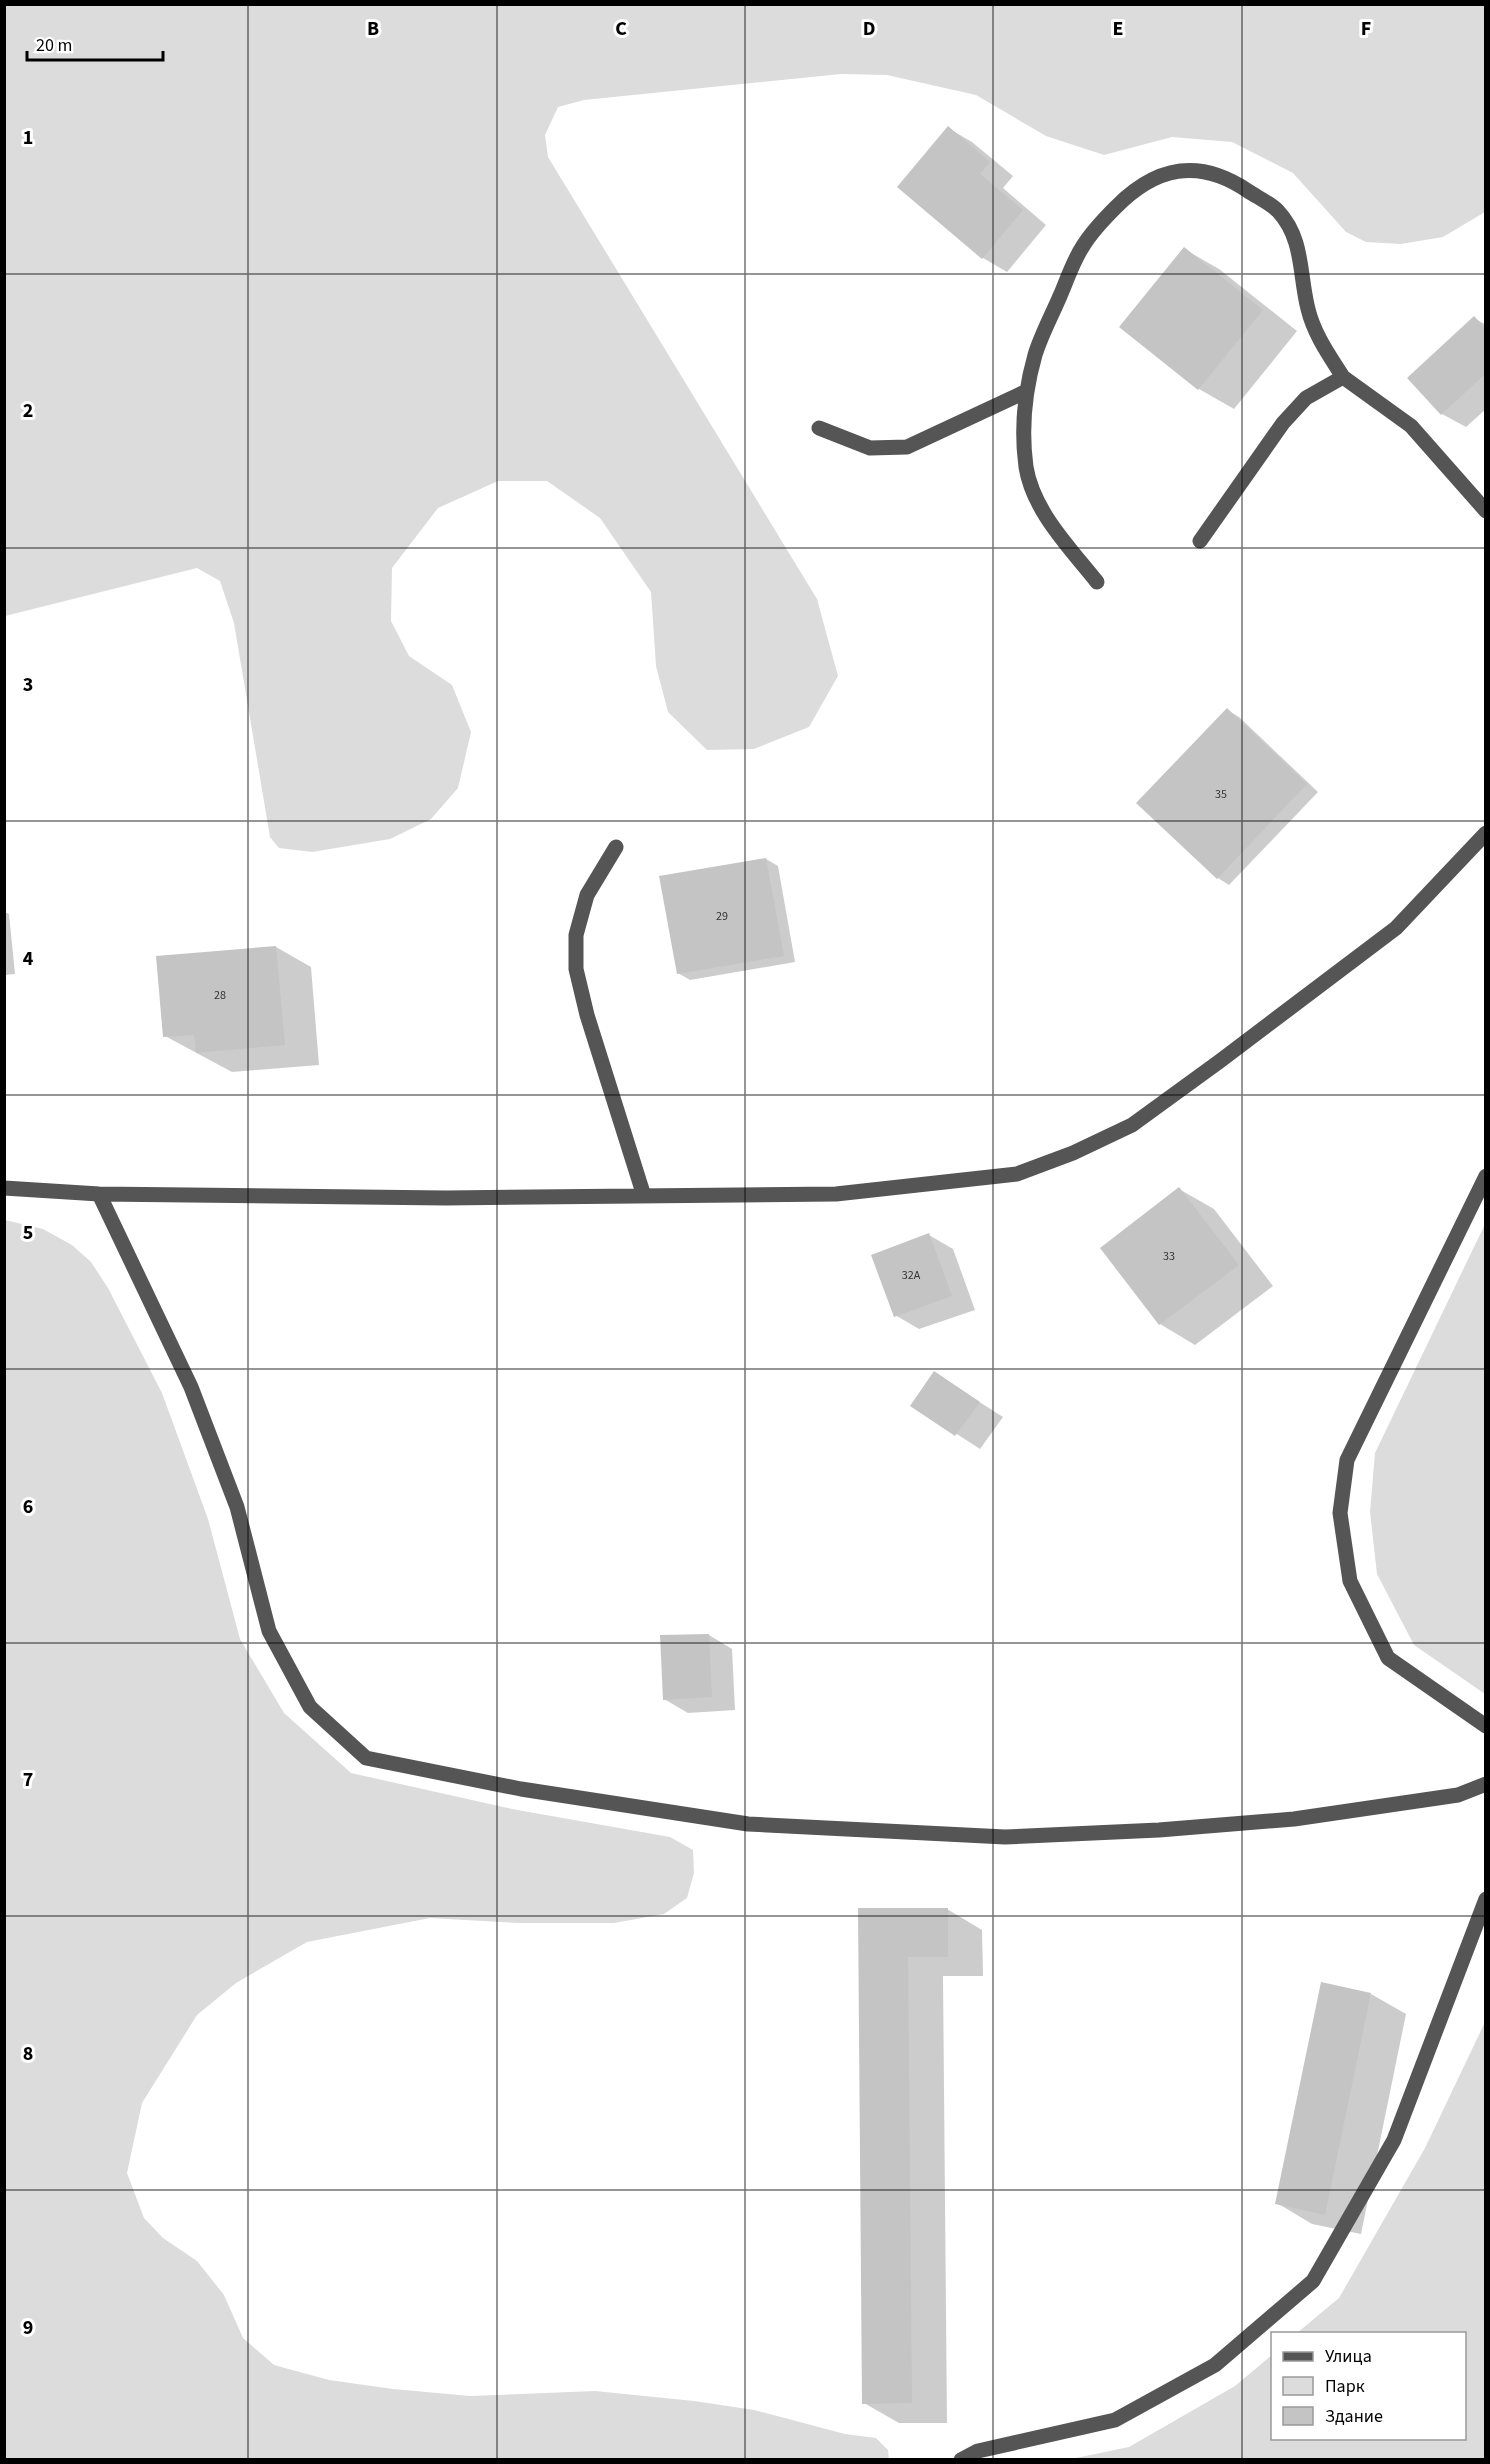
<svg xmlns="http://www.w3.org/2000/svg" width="1490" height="2464" font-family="'Source Sans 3',sans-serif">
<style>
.green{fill:#dcdcdc}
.shadow{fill:#0003}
.building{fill:#c4c4c4}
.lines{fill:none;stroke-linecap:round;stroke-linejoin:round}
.minor{stroke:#555;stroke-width:15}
.grid{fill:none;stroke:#000;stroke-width:1.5;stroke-opacity:0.55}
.labels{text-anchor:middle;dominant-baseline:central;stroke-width:6;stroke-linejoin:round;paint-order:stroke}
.number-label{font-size:12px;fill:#313131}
.grid-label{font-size:20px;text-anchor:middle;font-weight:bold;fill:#000;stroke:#fff;stroke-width:6;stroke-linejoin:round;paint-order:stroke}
</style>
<rect width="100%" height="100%" fill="#fff"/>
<path class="green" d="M4,5H1485V212L1443,237L1401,244L1366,242L1346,232L1293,173L1232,142L1172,137L1104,155L1046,136L976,95L887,75L841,74L584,100L558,107L545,135L548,157L817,599L838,676L809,727L754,749L707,750L668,712L656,666L651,592L600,518L547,481H498L438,508L392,568L391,621L409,656L452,685L471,732L458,788L431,819L390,839L312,852L279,848L270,837L234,623L220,581L197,568L5,616Z
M5,1220L43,1229L72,1245L91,1262L108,1288L162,1393L208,1519L240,1639L284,1713L351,1773L512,1809L670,1837L693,1850L694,1873L687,1898L664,1914L614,1923H518L430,1918L307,1942L236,1983L197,2015L142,2103L127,2173L144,2218L163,2238L197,2261L224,2295L243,2338L274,2365L329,2380L393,2389L470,2396L595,2391L694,2401L754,2410L845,2434L876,2438L888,2450L889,2459H5Z
M1485,1224V1694L1414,1645L1377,1574L1370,1512L1375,1453Z
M1485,2022V2459H1071L1129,2447L1235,2386L1272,2355V2438H1464V2334L1297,2333L1339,2298L1425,2148Z"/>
<path class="shadow" d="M948,128L972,142L1013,176L1003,188L1046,225L1007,272L983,258L899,187Z
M1184,249L1219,269L1297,331L1234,409L1199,389L1122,327Z
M1474,318L1486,325V409L1466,427L1442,414Z
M1227,710L1239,717L1318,792L1229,885L1218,878Z
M766,859L778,866L795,962L690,980L678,973Z
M4,912L9,914L15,974L4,975Z
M276,947L311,967L319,1065L232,1072L165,1036Z
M1179,1189L1214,1209L1273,1286L1195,1345L1160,1324L1102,1248Z
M929,1235L953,1249L975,1310L919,1329L895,1315Z
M934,1373L1003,1417L980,1449L912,1405Z
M709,1635L732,1649L735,1710L688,1713L664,1699Z
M947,1909L982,1930L983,1976H943L947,2423H899L864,2403L860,1910Z
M1371,1994L1406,2014L1361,2234L1312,2224L1277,2203Z"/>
<path class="building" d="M948,126L990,162L980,174L1023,210L982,259L897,187Z
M1184,247L1263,310L1198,390L1119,327Z
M1474,316L1486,329V373L1441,415L1407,378Z
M1227,708L1307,784L1217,879L1136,803Z
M766,858L784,956L677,974L659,876Z
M276,946L285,1045L196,1053L194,1035L163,1037L156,956Z
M1179,1187L1239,1265L1159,1325L1100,1248Z
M929,1233L952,1296L894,1317L871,1255Z
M934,1371L980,1402L955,1436L910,1406Z
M709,1634L712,1697L663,1700L660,1635Z
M858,1908H948V1957H908L912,2403L862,2404Z
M1321,1982L1371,1993L1325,2215L1275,2204Z"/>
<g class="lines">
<path class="minor" d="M819,428L870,448L907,447L1027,391
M1200,541L1283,423L1306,398L1343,377L1411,426L1486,511
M1097,582C1070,548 1033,511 1026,467C1021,430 1025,390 1035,355C1041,335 1052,315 1060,296C1067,280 1073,261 1083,246C1091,233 1104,219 1115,208C1155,167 1198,157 1248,191C1257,197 1270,203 1278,211C1304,239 1299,274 1308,309C1314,334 1329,355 1343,377
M616,847L587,895L576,935V969L587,1015L644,1196
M1486,1176L1347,1460L1340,1513L1350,1581L1388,1658L1486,1726
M4,1188L99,1194L446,1198L836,1194L1017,1174L1073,1153L1132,1125L1220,1061L1396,928L1486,833
M99,1194L191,1387L237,1507L269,1631L310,1707L366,1758L521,1789L748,1824L1005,1837L1159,1830L1294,1819L1458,1795L1486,1784
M961,2460L978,2451L1115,2420L1215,2365L1313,2281L1394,2140L1486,1899"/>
</g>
<path class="grid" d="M248,4V2460M497,4V2460M745,4V2460M993,4V2460M1242,4V2460M4,274H1486M4,548H1486M4,821H1486M4,1095H1486M4,1369H1486M4,1643H1486M4,1916H1486M4,2190H1486"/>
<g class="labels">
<g class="number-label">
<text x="1221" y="794">35</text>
<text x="722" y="916">29</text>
<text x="220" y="995">28</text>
<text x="1169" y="1256">33</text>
<text x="911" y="1275">32А</text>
</g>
</g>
<g class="grid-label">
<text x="373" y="35">B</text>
<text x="621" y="35">C</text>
<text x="869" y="35">D</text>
<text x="1118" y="35">E</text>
<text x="1366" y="35">F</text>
<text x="28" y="144">1</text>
<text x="28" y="417">2</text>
<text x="28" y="691">3</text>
<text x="28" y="965">4</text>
<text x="28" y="1239">5</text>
<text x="28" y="1513">6</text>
<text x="28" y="1786">7</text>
<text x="28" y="2060">8</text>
<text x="28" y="2334">9</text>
</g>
<rect width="1490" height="2464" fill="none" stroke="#000000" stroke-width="12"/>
<rect x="1271" y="2332" width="195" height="108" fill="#ffffff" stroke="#999999" stroke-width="1.5"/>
<rect x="1283" y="2352" width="30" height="9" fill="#555555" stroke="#999999" stroke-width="1.5"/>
<text x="1325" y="2362" font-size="18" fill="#000000">Улица</text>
<rect x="1283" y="2377" width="30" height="18" fill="#dcdcdc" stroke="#999999" stroke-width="1.5"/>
<text x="1325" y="2392" font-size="18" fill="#000000">Парк</text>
<rect x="1283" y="2407" width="30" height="18" fill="#c4c4c4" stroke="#999999" stroke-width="1.5"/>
<text x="1325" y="2422" font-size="18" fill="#000000">Здание</text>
<path d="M27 51v9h136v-9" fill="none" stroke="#000000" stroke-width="3"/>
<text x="36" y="51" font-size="18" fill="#000000" stroke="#ffffff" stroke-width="4.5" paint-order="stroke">20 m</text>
</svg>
